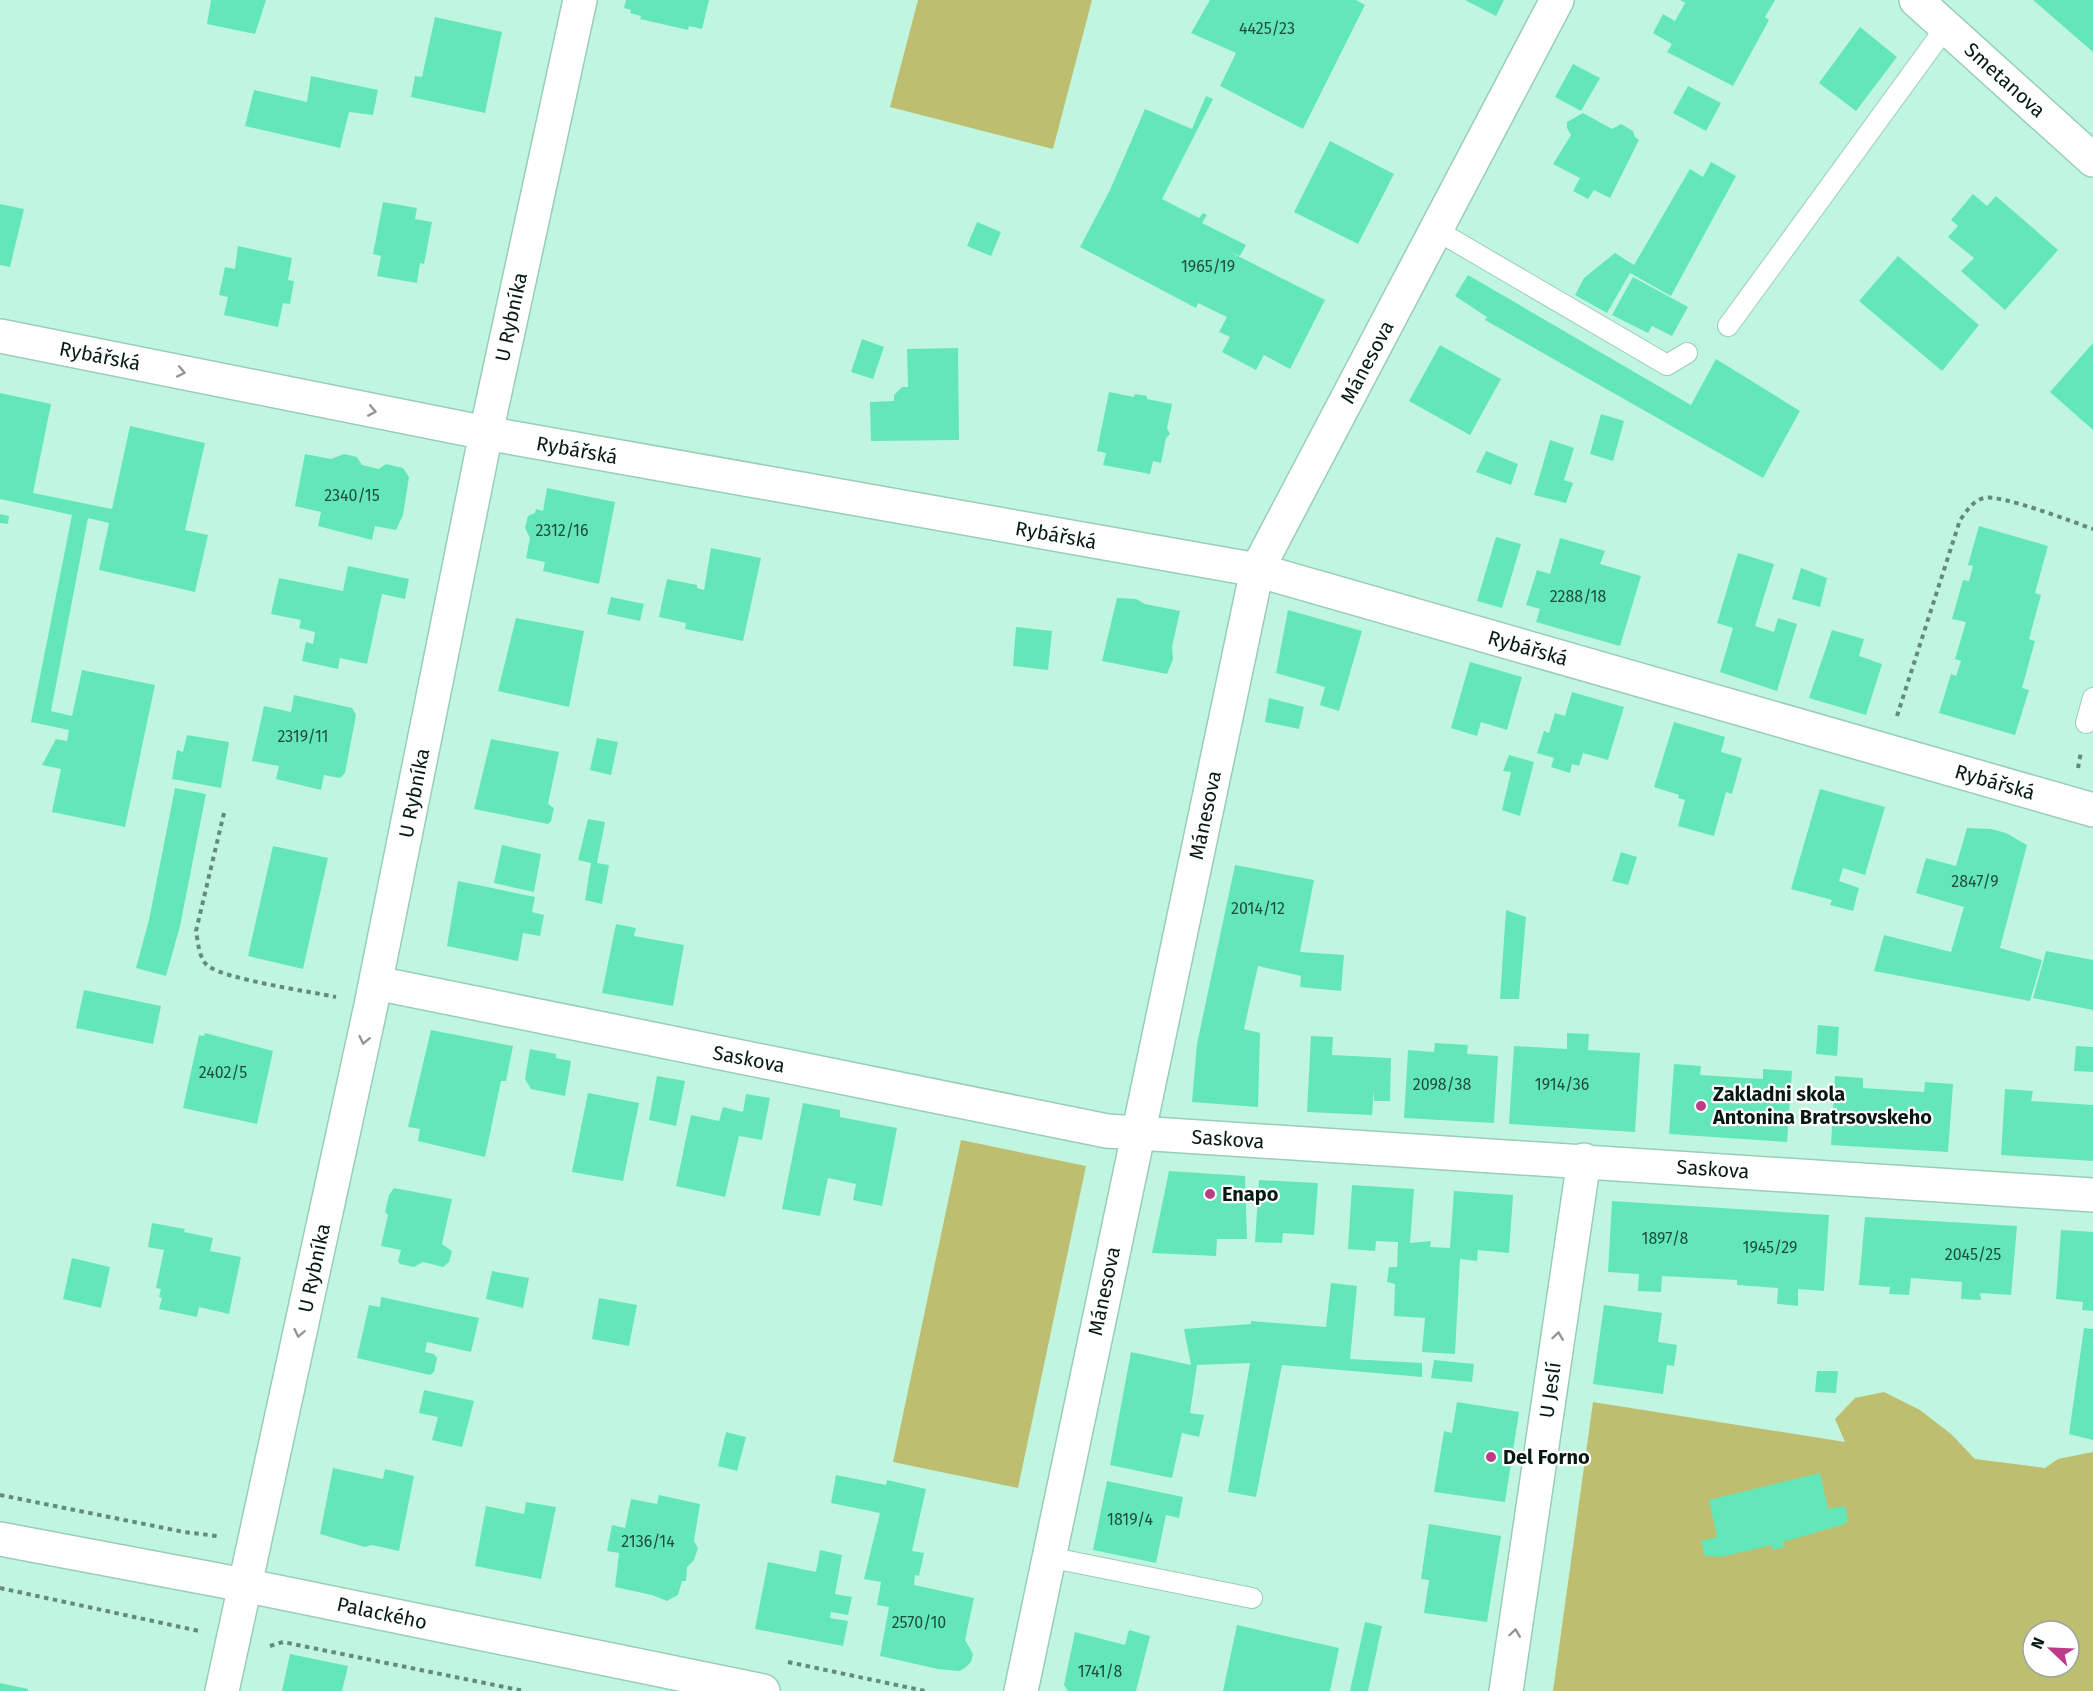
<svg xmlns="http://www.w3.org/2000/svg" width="2093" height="1691" font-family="'Fira Sans',sans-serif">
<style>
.green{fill:#bebe71;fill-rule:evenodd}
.building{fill:#64e6bb}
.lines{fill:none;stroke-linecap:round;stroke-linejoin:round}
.service-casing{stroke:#99cdb9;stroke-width:22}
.minor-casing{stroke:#99cdb9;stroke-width:36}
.path{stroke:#648a7b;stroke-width:4;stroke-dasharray:4.5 4.5;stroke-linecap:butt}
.service{stroke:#fff;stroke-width:20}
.minor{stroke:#fff;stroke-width:33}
.oneway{stroke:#8f9895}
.poi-dot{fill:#bc3c87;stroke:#fff;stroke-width:2}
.labels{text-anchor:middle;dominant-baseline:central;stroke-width:4.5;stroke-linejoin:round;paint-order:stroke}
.number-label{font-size:16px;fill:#1e4d3d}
.street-label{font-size:20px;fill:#061a13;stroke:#fff}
.poi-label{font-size:20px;font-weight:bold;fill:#061a13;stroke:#fff;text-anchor:start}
</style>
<rect width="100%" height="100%" fill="#c0f6e0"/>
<path class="green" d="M918,0H1092L1053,149L890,107Z
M961,1140L1086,1166L1018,1488L893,1462Z
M1884,1392L1920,1410L1951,1434L1975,1459L2045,1468L2058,1459L2093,1452V1691H1553L1593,1402L1845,1442L1835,1419L1855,1398ZM2033,1631H2069V1667H2033Z"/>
<path class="building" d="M211,0H266L255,34L207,24Z
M626,0H709L702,29L689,26L688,30L640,19L641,16L630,13L631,10L624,8Z
M1210,0H1356L1365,5L1303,129L1220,86L1236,53L1191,33Z
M1465,0H1504L1496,16Z
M1680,0H1775L1765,17L1769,20L1733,86L1667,52L1672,44L1653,33L1663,14L1675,21L1685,3Z
M2033,0H2093V52Z
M435,17L502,32L485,113L411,97L415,76L422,77Z
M1860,27L1897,57L1856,111L1819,83Z
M1573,64L1600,78L1581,111L1555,97Z
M311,76L378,90L373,115L349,112L340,148L245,126L254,90L307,102Z
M1688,86L1721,103L1706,131L1673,113Z
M1206,96L1213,99L1162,199L1199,218L1203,213L1207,215L1202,223L1246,245L1240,256L1230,252L1325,300L1290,369L1264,355L1256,370L1222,352L1230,337L1219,332L1227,317L1198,303L1196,308L1080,247L1110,190L1145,109L1192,129Z
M1583,113L1612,129L1621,124L1633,131L1635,137L1639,140L1610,198L1594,190L1588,199L1573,191L1580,178L1553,164L1571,135L1567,128V122Z
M1330,141L1394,174L1358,244L1294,212Z
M1711,162L1736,176L1671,296L1630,273L1607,313L1575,295L1584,278L1615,253L1634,265L1690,169L1703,177Z
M1973,194L1987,206L1996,196L2058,250L2005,310L1961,271L1974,258L1948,237L1958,226L1951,220Z
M383,202L417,208L415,219L432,222L424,264L420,263L417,283L377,276L381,256L373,254Z
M0,204L24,209L10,267L0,265Z
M977,222L1001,232L991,256L967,246Z
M238,246L292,258L288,280L294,281L290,304L283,303L278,327L224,315L228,297L219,295L225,267L235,269Z
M1898,256L1979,325L1942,371L1859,301Z
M1468,275L1691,405L1716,359L1800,411L1763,478L1485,320L1487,317L1455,296Z
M1633,277L1688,307L1672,336L1652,326L1648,333L1612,315Z
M862,339L884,347L873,379L851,372Z
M2093,343V430L2050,392Z
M1440,345L1501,379L1470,435L1409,401Z
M958,348L959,440L871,441L870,402L894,401V395L902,387H908L907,349Z
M1109,392L1134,397L1135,394L1147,396V399L1172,404L1167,428L1170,434L1166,438L1161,463L1153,461L1150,474L1103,465L1106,453L1097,451Z
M0,393L51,404L33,493L112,509L130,426L205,443L185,530L208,535L195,592L99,570L109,523L88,518L51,711L72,716L82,670L155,685L125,827L52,812L61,769L42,765L56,739L67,741L69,730L31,722L72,515L0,499Z
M1601,414L1624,421L1613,461L1590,454Z
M1550,440L1574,448L1564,480L1573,483L1566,503L1534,495Z
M1486,451L1518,464L1511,485L1476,472Z
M305,454L331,459L344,454L357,457L362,465L379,469L386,464L403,468L409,477L403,515L396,530L375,526L372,540L318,526L321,512L295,506Z
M547,488L615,502L599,584L543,571L545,562L526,558L530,538L525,528L528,516L535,513L536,509L543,511Z
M0,514L9,516L8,524L0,523Z
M1979,526L2048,546L2035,593L2041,595L2029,639L2035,641L2022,688L2029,690L2015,735L1939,713L1951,674L1956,676L1961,661L1955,659L1966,622L1952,619L1963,580L1969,581L1973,566L1968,565Z
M1496,537L1521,544L1502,608L1477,601Z
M1560,538L1605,551L1600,564L1641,576L1620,646L1536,622L1540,609L1526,605L1537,570L1550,574Z
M711,548L761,558L743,641L685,629L686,623L659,617L667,579L697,585V588L704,590Z
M1738,553L1774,564L1755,626L1774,632L1778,618L1797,624L1777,691L1720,672L1733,628L1717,623Z
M348,566L409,579L405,599L382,594L367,664L340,658L338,669L302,661L306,642L313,644L315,632L299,628L301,620L271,614L279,578L343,591Z
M1801,568L1827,578L1820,607L1792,599Z
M611,597L644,604L640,621L607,614Z
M1117,598L1136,599L1145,604L1180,611L1172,647L1173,659L1167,674L1102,661Z
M1288,610L1362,631L1339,711L1320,705L1325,687L1276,673Z
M516,618L584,631L569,707L498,691Z
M1016,627L1052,631L1048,670L1013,666Z
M1832,630L1864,639L1859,656L1882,664L1866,715L1809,698Z
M1470,662L1522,677L1507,730L1481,722L1477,736L1451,728Z
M1572,692L1624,707L1608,760L1583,753L1579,766L1572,764L1570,773L1551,767L1554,758L1537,753L1544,731L1549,733L1555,713L1565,716Z
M294,695L352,708L356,715L345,773L340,778L324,775L321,790L276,779L279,766L252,761L264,706L291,712Z
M1269,698L1304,707L1299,729L1265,722Z
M1674,722L1725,737L1721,752L1742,758L1732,794L1726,792L1714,836L1678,826L1685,800L1678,798L1679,795L1654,787Z
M187,735L229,742L221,788L172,779L177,750L183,752Z
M597,738L618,742L611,775L590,770Z
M491,739L559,752L548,804L554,808L551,821L548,824L474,809Z
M1509,755L1534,762L1520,816L1502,810L1511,772L1503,771Z
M175,788L206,794L180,926L166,976L136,968L149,920Z
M1820,789L1885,807L1865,875L1843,868L1839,881L1859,888L1853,911L1830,905L1832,900L1791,889Z
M588,819L605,822L597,863L609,865L602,904L585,900L591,863L578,860Z
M1967,828L1991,829L2006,833L2027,845L2000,948L2042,960L2030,1001L1874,971L1884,935L1951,952L1964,907L1916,893L1926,858L1956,866Z
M502,845L541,854L534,892L494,883Z
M273,846L328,858L303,969L248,956Z
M1621,852L1637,857L1628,885L1612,881Z
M1235,865L1314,880L1300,952L1344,955L1341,991L1300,987L1301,976L1258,966L1244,1029L1260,1033L1258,1107L1192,1102L1197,1044Z
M458,881L535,897L532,912L544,915L540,936L523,933L518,961L447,946Z
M1506,910L1526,917L1519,999H1500Z
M616,924L636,928L634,936L684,945L673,1006L602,993Z
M2046,951L2093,960V1010L2033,998Z
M84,990L161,1006L153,1044L76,1028Z
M1818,1025L1839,1027L1837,1056L1816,1054Z
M431,1030L513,1046L506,1081H501L485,1157L418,1141L420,1129L408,1127Z
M205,1033L273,1051L257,1124L183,1108L199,1035L204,1036Z
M1567,1033L1589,1034L1588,1050L1640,1053L1635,1132L1509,1124L1514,1046L1567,1049Z
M1311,1036L1333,1037L1332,1055L1391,1058L1390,1101H1374V1089L1372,1115L1307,1112Z
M1435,1043L1468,1045L1467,1054L1498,1056L1494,1123L1404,1118L1408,1050L1434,1052Z
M2076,1046L2093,1047V1072L2074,1071Z
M530,1049L556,1054V1058L571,1061L565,1096L531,1089L525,1079Z
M1674,1064L1701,1066L1700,1075L1763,1079V1069L1792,1071L1787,1142L1669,1134Z
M657,1076L685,1081L676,1126L649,1120Z
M1835,1076L1863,1078V1088L1924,1092L1925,1082L1953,1084L1948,1152L1831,1145Z
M2005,1089L2033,1091L2031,1101L2093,1105V1161L2001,1155Z
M588,1093L639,1103L623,1181L572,1172Z
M746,1094L770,1098L762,1140L739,1136L725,1197L676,1186L691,1115L719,1121L723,1107L743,1112Z
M803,1103L840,1110V1117L897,1128L882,1206L853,1200L856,1184L828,1178L820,1216L782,1209Z
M1169,1171L1245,1176L1247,1239H1217L1216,1256L1152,1253Z
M1259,1180L1318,1183L1314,1235L1283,1233L1282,1243L1255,1242Z
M1352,1185L1414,1189L1410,1243L1431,1241L1430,1247L1450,1248L1454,1191L1513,1195L1509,1253L1478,1250L1477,1261L1460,1259L1455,1354L1422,1352L1425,1318L1394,1316L1395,1284L1387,1282L1389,1267H1397L1398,1242L1376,1241L1375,1251L1348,1249Z
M394,1188L452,1199L442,1244L452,1251L449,1262L443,1267L423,1262L414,1267L400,1264L398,1261L401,1250L381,1246L388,1215L385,1212L389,1195Z
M1612,1201L1829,1215L1824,1291L1798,1289V1306L1777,1304L1778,1288L1737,1285V1280L1662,1276L1661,1292L1638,1291L1639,1274L1608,1272Z
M1865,1217L2017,1226L2011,1295L1980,1293L1981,1300L1961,1299L1962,1282L1911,1278L1909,1295L1889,1294L1890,1287L1859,1285Z
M152,1223L185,1229L184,1232L213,1238L210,1251L241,1257L229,1314L199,1307L197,1317L159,1309L162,1298L159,1297L161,1289L156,1288L164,1250L148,1247Z
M2061,1230L2093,1232V1311L2082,1310L2083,1302L2056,1299Z
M72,1258L110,1267L101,1308L63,1299Z
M492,1271L529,1278L523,1308L486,1299Z
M1331,1283L1357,1286L1350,1359L1422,1363V1377L1282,1365L1256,1497L1228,1492L1250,1363L1197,1365L1190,1413L1204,1415L1199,1437L1182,1433L1172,1478L1110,1465L1131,1352L1191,1365L1184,1329L1251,1324V1321L1326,1327Z
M381,1297L479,1318L471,1352L427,1342L425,1352L434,1354L437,1358L434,1372L430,1375L357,1358L369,1305L380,1307Z
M599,1298L637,1305L629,1346L592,1339Z
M1604,1305L1662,1313L1658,1342L1677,1345L1674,1366L1667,1365L1663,1394L1593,1384Z
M2084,1328L2093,1329V1440L2069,1434Z
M1434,1360L1474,1364L1472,1382L1431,1378Z
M1817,1371H1838L1836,1393L1815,1392Z
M424,1390L474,1401L462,1447L432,1440L438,1417L419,1413Z
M1457,1402L1519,1412L1505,1502L1434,1492L1444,1431L1452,1433Z
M726,1432L746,1437L737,1471L718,1466Z
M333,1468L383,1479L385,1469L414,1476L399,1551L372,1545L365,1547L320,1534Z
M1820,1473L1828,1509L1845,1506L1848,1520L1845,1524L1783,1542L1785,1547L1773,1550L1772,1545L1721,1557L1705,1556L1701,1541L1717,1537L1709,1500Z
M836,1475L886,1485L887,1480L926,1489L912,1551L924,1553L919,1576L915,1575L914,1585L974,1598L965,1640L973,1654L971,1662L965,1668L959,1671L938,1669L880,1656L889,1607L877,1605L881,1582L864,1579L880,1513L831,1503Z
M1107,1481L1183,1497L1179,1518L1166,1515L1156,1563L1093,1550Z
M659,1495L700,1504L694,1541L698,1548L694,1560L687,1567L686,1581H682L678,1595L667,1601L652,1595L615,1587L619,1553L607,1551L612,1525L625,1528L631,1499L657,1504Z
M526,1502L556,1507L541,1579L475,1566L486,1506L524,1514Z
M1429,1524L1501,1536L1487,1622L1424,1613L1429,1580L1421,1579Z
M820,1550L842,1555L835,1594L852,1597L848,1615L831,1612L830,1618L848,1621L843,1646L755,1629L768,1562L816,1572Z
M1365,1622L1382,1626L1368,1691H1350Z
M1237,1625L1339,1648L1330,1691H1223Z
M1129,1630L1150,1636L1136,1691H1068L1064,1685L1075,1632L1125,1645Z
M290,1654L348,1666L342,1691H282Z
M0,1683L28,1689V1691H0Z"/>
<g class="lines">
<defs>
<path id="service" d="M1436,230L1667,365L1687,353
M1728,326L1946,27
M2086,723L2093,698
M1048,1557L1252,1598"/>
<path id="minor" d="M1916,0L2093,160
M0,336L486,433L1257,570L2093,810
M376,983L1107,1131L2093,1195
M0,1539L244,1585L763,1691
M222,1691L371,1005L486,433L580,0
M1021,1691L1257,570L1557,0
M1506,1691L1584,1160"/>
</defs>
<use href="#service" class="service-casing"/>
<use href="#minor" class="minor-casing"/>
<path class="path" d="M1897,716L1960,520C1967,511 1972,501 1984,498C2001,494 2073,522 2093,529
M2078,768L2081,752
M224,813L196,931C198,942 199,959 208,966C228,980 308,991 336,997
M0,1495L184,1532L217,1536
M0,1588L199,1631
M270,1646L283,1642L524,1691
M788,1662L925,1691"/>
<use href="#service" class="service"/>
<use href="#minor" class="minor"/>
</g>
<defs><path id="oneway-chevron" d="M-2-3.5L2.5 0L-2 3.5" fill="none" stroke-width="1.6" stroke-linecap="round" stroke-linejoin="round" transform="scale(1.5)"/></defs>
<g class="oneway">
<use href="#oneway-chevron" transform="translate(181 372) rotate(11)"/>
<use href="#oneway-chevron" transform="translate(372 411) rotate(11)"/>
<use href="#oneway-chevron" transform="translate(364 1040) rotate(102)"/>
<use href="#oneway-chevron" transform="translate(299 1333) rotate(102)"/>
<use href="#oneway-chevron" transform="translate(1558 1336) rotate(-82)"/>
<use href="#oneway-chevron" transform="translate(1515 1633) rotate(-82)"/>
</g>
<g class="poi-dot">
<circle cx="1701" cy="1106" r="6"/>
<circle cx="1210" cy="1194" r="6"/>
<circle cx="1491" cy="1457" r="6"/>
</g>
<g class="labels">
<g class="number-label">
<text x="1267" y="28">4425/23</text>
<text x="1208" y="266">1965/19</text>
<text x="352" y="495">2340/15</text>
<text x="562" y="530">2312/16</text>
<text x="1578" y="596">2288/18</text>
<text x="303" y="736">2319/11</text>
<text x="1975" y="881">2847/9</text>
<text x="1258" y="908">2014/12</text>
<text x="223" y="1072">2402/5</text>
<text x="1442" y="1084">2098/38</text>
<text x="1562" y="1084">1914/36</text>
<text x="1665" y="1238">1897/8</text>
<text x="1770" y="1247">1945/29</text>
<text x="1973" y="1254">2045/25</text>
<text x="1130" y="1519">1819/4</text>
<text x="648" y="1541">2136/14</text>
<text x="919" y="1622">2570/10</text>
<text x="1100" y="1671">1741/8</text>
</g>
<g class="street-label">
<text transform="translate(2005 80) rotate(42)">Smetanova</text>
<text transform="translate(511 317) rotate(-78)">U Rybníka</text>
<text transform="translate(100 356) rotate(11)">Rybářská</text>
<text transform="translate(1367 362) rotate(-62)">Mánesova</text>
<text transform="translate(577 450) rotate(10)">Rybářská</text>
<text transform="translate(1056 535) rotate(10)">Rybářská</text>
<text transform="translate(1528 648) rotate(16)">Rybářská</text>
<text transform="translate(1995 782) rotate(16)">Rybářská</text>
<text transform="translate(414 793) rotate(-79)">U Rybníka</text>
<text transform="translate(1205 815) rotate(-78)">Mánesova</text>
<text transform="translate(749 1059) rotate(11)">Saskova</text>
<text transform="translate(1228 1139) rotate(4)">Saskova</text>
<text transform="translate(1713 1169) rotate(4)">Saskova</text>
<text transform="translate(314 1268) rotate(-78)">U Rybníka</text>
<text transform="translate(1104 1291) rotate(-78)">Mánesova</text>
<text transform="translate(1550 1390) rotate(-82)">U Jeslí</text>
<text transform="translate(382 1613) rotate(12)">Palackého</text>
</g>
<g class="poi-label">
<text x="1713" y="1094">Zakladni skola<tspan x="1713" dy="23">Antonina Bratrsovskeho</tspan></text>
<text x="1222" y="1194">Enapo</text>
<text x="1503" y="1457">Del Forno</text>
</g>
</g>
<g transform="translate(2051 1649) rotate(293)"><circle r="28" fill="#ffffff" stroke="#9ba3a1" stroke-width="1.5"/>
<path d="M0-4.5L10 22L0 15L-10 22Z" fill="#bc3c87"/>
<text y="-9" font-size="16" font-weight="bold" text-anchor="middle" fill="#061a13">N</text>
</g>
</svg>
